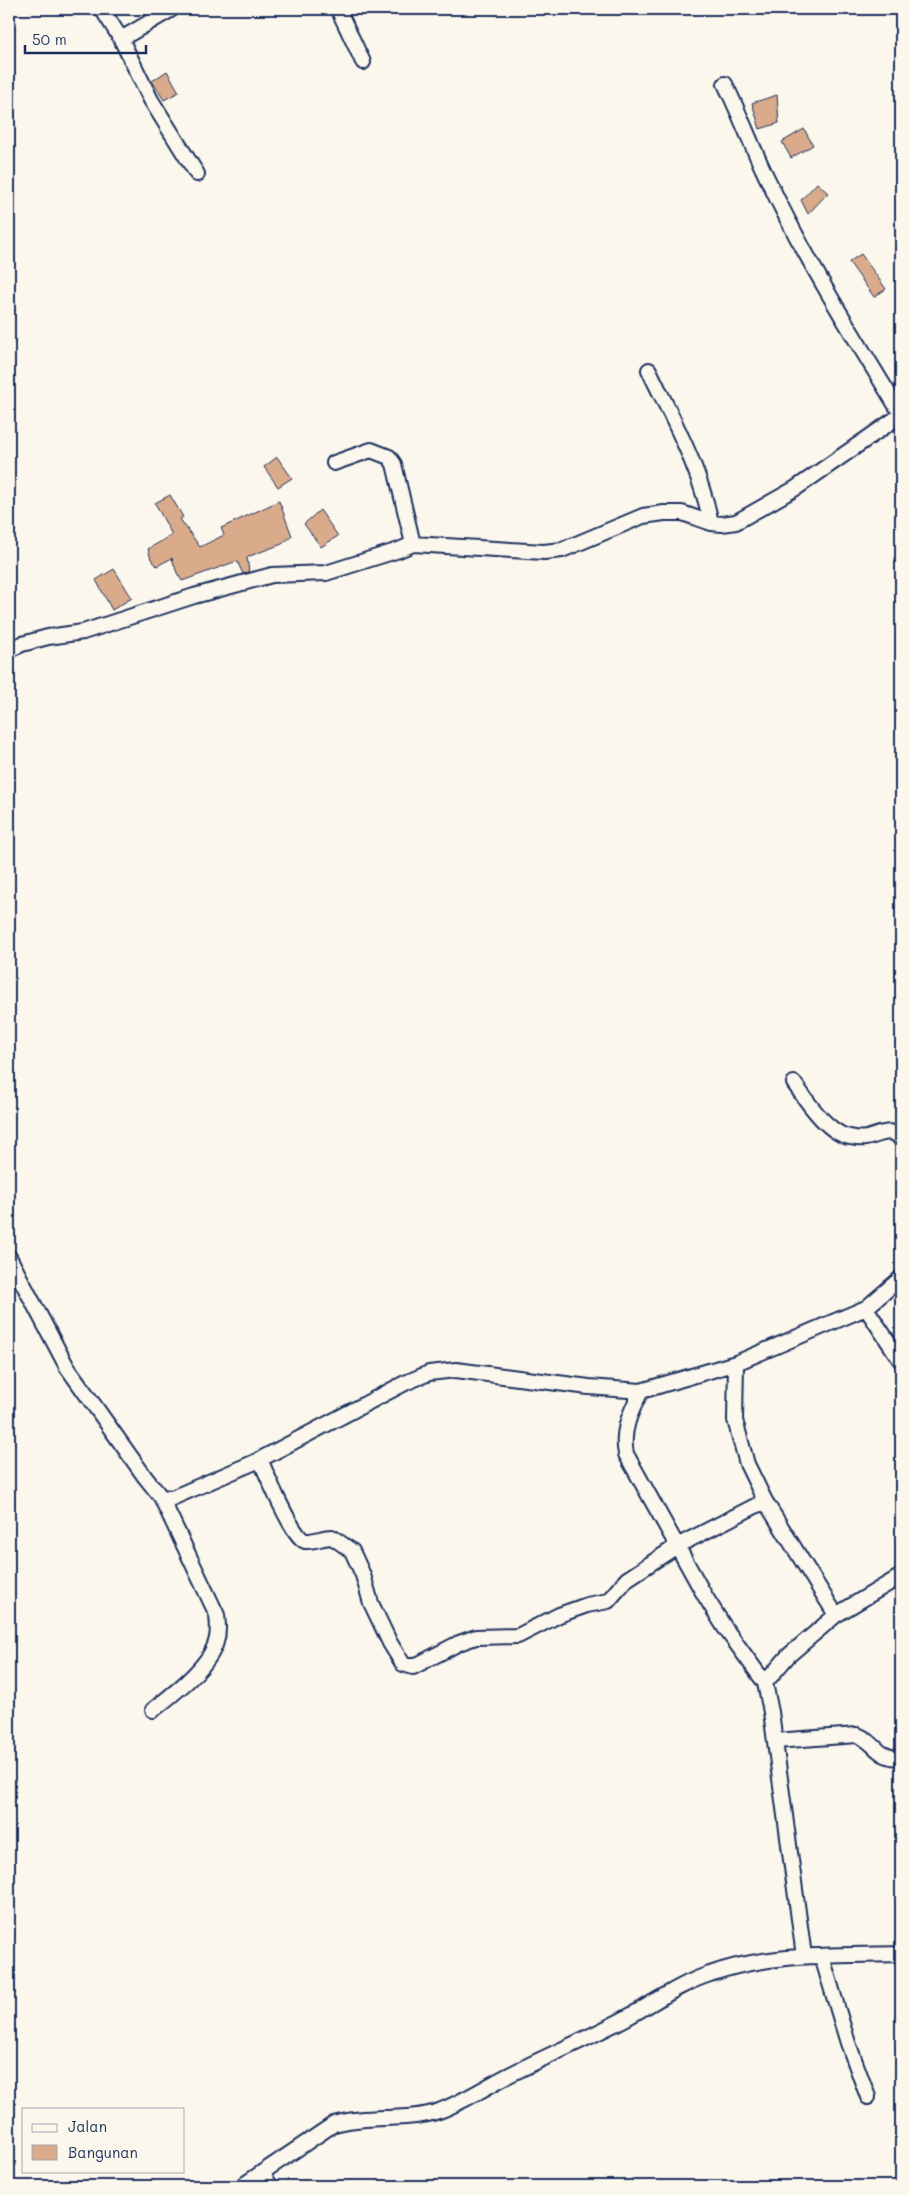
<svg xmlns="http://www.w3.org/2000/svg" width="910" height="2195" font-family="Mali,sans-serif">
<style>
.building{fill:#daab8b;stroke:#1b2f5e}
.lines{fill:none;stroke-linecap:round;stroke-linejoin:round}
.street-casing{stroke:#1b2f5e;stroke-width:18}
.street{stroke:#fbf7ec;stroke-width:14}
</style>
<rect width="100%" height="100%" fill="#fbf7ec"/>
<filter id="ink" filterUnits="userSpaceOnUse"><feTurbulence type="fractalNoise" baseFrequency=".02" numOctaves="2"/><feDisplacementMap in="SourceGraphic" scale="10" xChannelSelector="R" yChannelSelector="G"/><feConvolveMatrix kernelMatrix="1 2 1 2 8 2 1 2 1" color-interpolation-filters="sRGB"/></filter>
<g filter="url(#ink)">
<path class="building" d="M167,71L179,92L164,100L152,81Z
M777,95L779,123L760,129L752,103Z
M804,129L813,145L791,158L782,142Z
M817,183L828,193L808,214L801,200Z
M861,254L886,289L874,297L849,262Z
M277,457L292,478L278,487L264,467Z
M170,495L183,517L180,519L200,547L224,535L221,528L279,501L292,536L282,544L247,557L249,572L243,574L237,561L182,581L177,573L172,558L157,566L151,559L148,549L172,535L155,503Z
M320,510L338,536L321,547L304,524Z
M114,569L132,598L112,610L96,580Z"/>
<g class="lines">
<defs>
<path id="street" d="M102,9L121,39
M172,9L121,39L151,100L197,174
M338,9L363,62
M725,84C741,116 753,150 769,182C807,262 855,338 901,414
M649,370C673,420 700,468 711,523
M334,463L371,450L389,457L394,464L413,544
M9,650L22,644L48,637L83,632L194,596L272,575L326,573L399,550L413,544L544,552L562,550L643,516L664,513H682L711,523L722,524L736,522L796,488L901,415
M794,1083C806,1100 828,1134 850,1137C855,1138 861,1139 866,1138C877,1136 894,1125 901,1140
M9,1257L67,1367L145,1477L161,1497L172,1498L255,1462L405,1383L429,1373L456,1370L589,1387L641,1391L736,1363L866,1308L901,1278
M866,1308L901,1361
M736,1363L735,1420L747,1464L765,1501L836,1615
M641,1391C631,1411 621,1431 626,1454L705,1596L725,1628L765,1683L771,1712L804,1956
M260,1459C266,1473 293,1538 305,1541C313,1542 323,1537 332,1537L352,1551L363,1575L371,1603L390,1643L403,1664L413,1667L459,1643L476,1637L518,1636L559,1615L587,1605L608,1601L627,1579L677,1546L765,1501
M765,1683L788,1656L836,1615L901,1576
M153,1710C173,1694 209,1667 216,1642C219,1633 218,1624 217,1615L161,1497
M775,1741L857,1735C876,1741 875,1758 901,1758
M822,1957L848,2043L868,2097
M263,2173L270,2186
M242,2186L334,2124C368,2114 407,2122 439,2111C466,2101 488,2085 513,2073C551,2054 589,2038 626,2018C654,2003 679,1984 710,1974C771,1952 838,1956 901,1954"/>
</defs>
<use href="#street" class="street-casing"/>
<use href="#street" class="street"/>
</g>
</g>
<rect width="910" height="2195" fill="none" stroke="#fbf7ec" stroke-width="30"/>
<rect x="15" y="15" width="880" height="2165" fill="none" stroke="#1b2f5e" stroke-width="2" filter="url(#ink)"/>
<rect x="22" y="2108" width="162" height="65" fill="#fbf7ec" stroke="#a1a7b3"/>
<rect x="32" y="2124" width="25" height="8" fill="#fbf7ec" stroke="#a1a7b3"/>
<text x="68" y="2132" font-size="15" fill="#1b2f5e">Jalan</text>
<rect x="32" y="2145" width="25" height="15" fill="#daab8b" stroke="#a1a7b3"/>
<text x="68" y="2158" font-size="15" fill="#1b2f5e">Bangunan</text>
<path d="M25 45v8h121v-8" fill="none" stroke="#1b2f5e" stroke-width="2.5"/>
<text x="32" y="45" font-size="15" fill="#1b2f5e" stroke="#fbf7ec" stroke-width="4" paint-order="stroke">50 m</text>
</svg>
